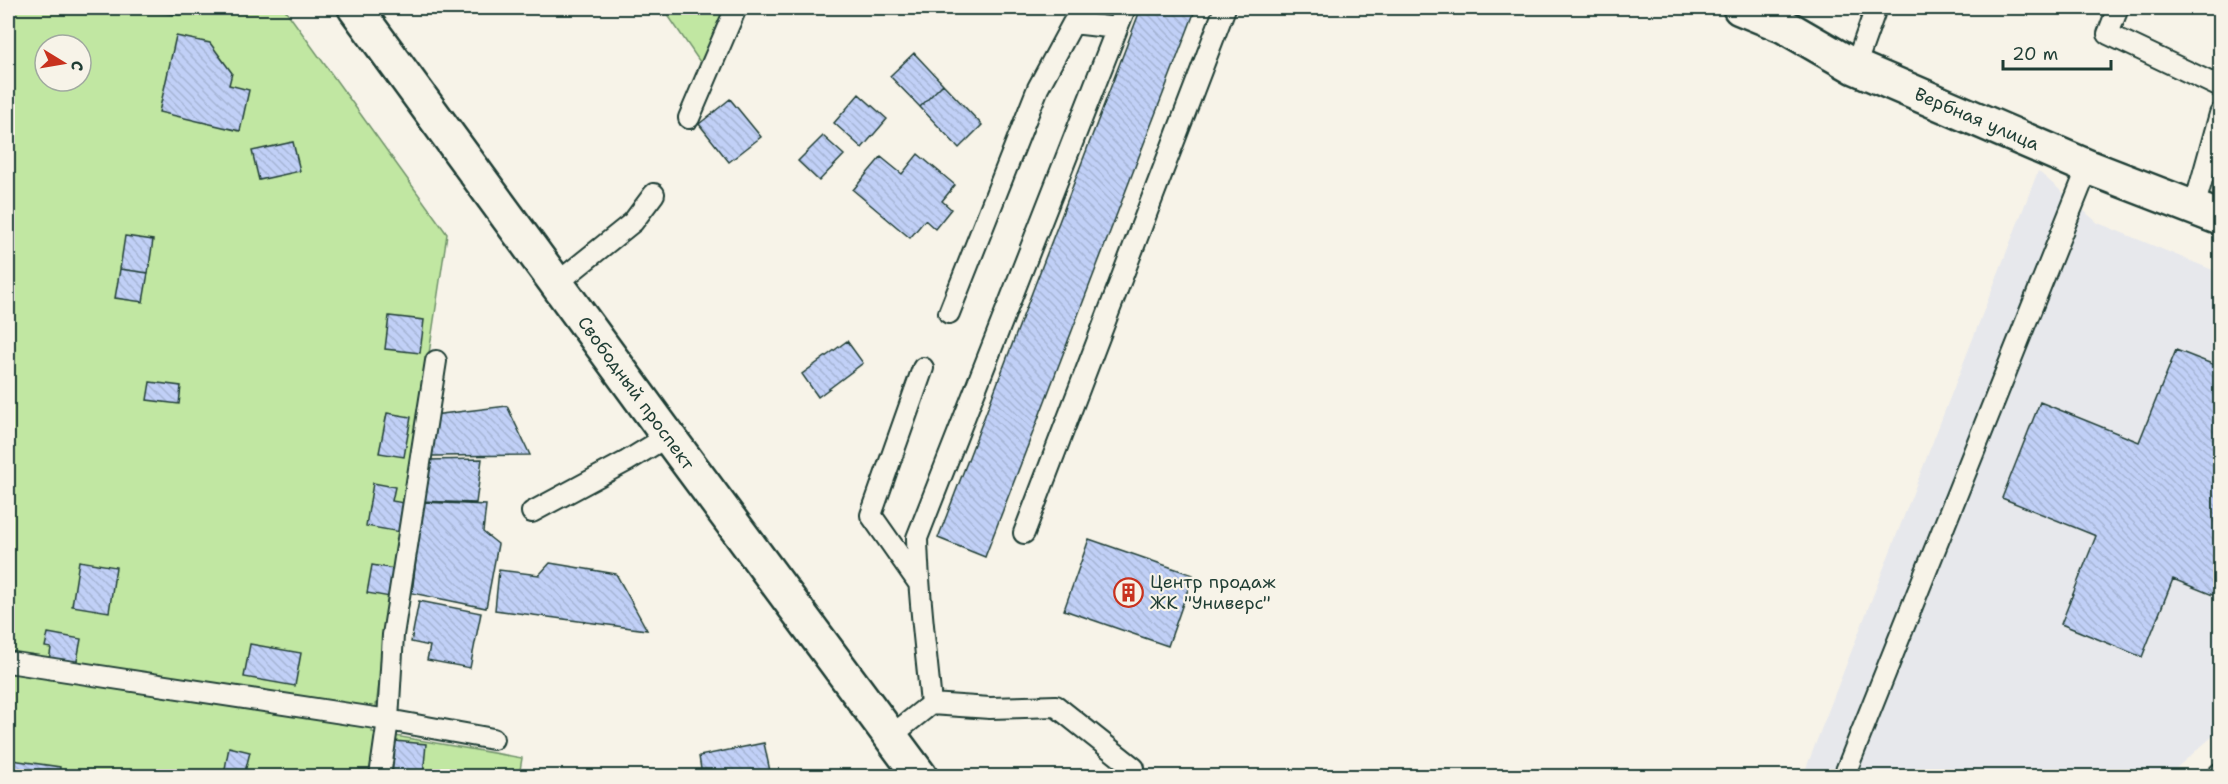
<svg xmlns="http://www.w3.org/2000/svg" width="2228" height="784" font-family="'Shantell Sans',sans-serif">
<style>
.built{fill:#e7e8ec}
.green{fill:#c1e7a2;stroke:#70926b;stroke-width:1.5;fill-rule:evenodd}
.building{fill:url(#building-back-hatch);stroke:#1f3d34;stroke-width:1.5}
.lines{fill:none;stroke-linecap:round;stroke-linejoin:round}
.service-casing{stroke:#1f3d34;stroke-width:24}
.minor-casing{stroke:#1f3d34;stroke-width:38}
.secondary-casing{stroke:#1f3d34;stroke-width:38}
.service{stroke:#f7f3e8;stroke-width:20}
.minor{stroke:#f7f3e8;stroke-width:33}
.secondary{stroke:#f7f3e8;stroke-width:33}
.labels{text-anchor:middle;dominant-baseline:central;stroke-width:4.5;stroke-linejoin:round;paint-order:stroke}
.street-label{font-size:18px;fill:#1f3d34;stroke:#f7f3e8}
.poi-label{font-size:18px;fill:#1f3d34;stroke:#f7f3e8;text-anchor:start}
</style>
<defs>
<pattern id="building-back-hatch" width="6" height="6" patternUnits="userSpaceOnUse" patternTransform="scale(1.5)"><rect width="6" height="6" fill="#c1d0f7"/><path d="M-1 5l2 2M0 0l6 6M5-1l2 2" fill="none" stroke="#a5b4d4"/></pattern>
</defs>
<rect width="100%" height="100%" fill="#f7f3e8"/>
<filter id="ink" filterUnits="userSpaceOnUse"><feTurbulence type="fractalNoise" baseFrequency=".0167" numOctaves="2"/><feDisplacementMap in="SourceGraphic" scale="12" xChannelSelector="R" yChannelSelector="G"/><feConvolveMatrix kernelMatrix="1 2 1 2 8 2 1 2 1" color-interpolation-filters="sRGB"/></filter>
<g filter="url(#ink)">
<path class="built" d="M2038,171L2098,223L2220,273V730L2167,776H1803Z"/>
<path class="green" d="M8,8H284L447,234L372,732L522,758L519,776H8ZM45,45H81V81H45Z
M663,8H726L702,65Z"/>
<path class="building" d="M129,8H181L180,15L128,9Z
M1141,8H1196L985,557L938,538Z
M176,36L210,43L232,73L229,85L249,90L240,131L159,112Z
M914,53L943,84L920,107L890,76Z
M943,84L982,125L959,148L920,107Z
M859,94L887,119L862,148L834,123Z
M730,99L761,137L729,162L699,124Z
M823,136L844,155L819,181L798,161Z
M293,142L300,171L259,180L252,151Z
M918,154L955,185L942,201L951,209L935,229L925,220L910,238L853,190L881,157L902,174Z
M125,236L153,240L148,273L120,269Z
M120,269L148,273L143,302L115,298Z
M389,316L424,320L420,353L385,349Z
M847,341L863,363L818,397L802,374Z
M2176,350L2220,367V598L2173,579L2142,657L2061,624L2096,536L2002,498L2040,402L2139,442Z
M150,382L181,386L179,404L147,400Z
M507,406L530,455L430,456L433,415Z
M387,413L411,417L404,457L379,453Z
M482,459L476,503L419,501L426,460Z
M373,483L395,487L392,501L404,503L400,532L366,526Z
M423,502L486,505L483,532L498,544L486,608L412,593Z
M1089,539L1193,575L1168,646L1064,610Z
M79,561L116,567L109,612L72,606Z
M550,563L616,574L647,630L495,610L499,570L539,575Z
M372,565L395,569L390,597L367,593Z
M419,601L481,613L470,668L427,660L430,646L411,642Z
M48,633L81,639L76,666L49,661L51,648L45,647Z
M250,644L301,653L295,686L244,677Z
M395,741L426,744L423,776H392Z
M764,743L771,776H702L699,756Z
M229,747L250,752L244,776L224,774Z
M12,760L60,767L59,776H9Z"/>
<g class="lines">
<defs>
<path id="service" d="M2118,8L2108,34L2220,87
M1855,67L1876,8
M689,118L736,8
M2194,208L2220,114
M556,284L633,222L654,194
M949,313L1038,88L1073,23L1117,28
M532,512L627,461L668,436
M1024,533L1225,8
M918,582L871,515L923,368
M8,662L388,720L493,739
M931,704C926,649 918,594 917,538L1125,8
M891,736L931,704L990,708L1056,706L1134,768L1128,776
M380,776L388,720L393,635L436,361
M1844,776L2088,167
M2217,776L2220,773"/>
<path id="minor" d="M1740,8L1784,26L1855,67L2088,167L2220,218"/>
<path id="secondary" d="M355,8L668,436L920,776"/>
</defs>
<use href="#service" class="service-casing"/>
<use href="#minor" class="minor-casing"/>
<use href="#secondary" class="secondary-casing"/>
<use href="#service" class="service"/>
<use href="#minor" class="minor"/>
<use href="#secondary" class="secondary"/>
</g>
</g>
<defs>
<symbol id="building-ring" viewBox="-11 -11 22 22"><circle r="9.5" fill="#f7f3e8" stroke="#c8321e" stroke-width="1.5"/><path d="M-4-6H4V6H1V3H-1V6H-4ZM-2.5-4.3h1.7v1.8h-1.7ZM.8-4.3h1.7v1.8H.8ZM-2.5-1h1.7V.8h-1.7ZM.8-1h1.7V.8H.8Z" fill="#c8321e"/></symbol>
</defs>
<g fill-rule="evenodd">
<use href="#building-ring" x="1112" y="576" width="33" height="33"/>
</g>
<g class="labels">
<g class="street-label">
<text transform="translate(1977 119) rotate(23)">Вербная улица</text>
<text transform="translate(636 393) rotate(54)">Свободный проспект</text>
</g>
<g class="poi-label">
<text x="1150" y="582">Центр продаж<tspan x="1150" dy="21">ЖК "Универс"</tspan></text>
</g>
</g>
<rect width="2228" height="784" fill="none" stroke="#f7f3e8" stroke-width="30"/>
<rect x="15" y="15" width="2198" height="754" fill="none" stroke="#1f3d34" stroke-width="2" filter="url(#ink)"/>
<g transform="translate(63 63) rotate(101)"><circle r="28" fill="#f7f3e8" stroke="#a1aaa0" stroke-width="1.5"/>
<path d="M0-4.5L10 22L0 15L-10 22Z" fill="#c8321e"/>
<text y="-9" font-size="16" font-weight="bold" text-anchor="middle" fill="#1f3d34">С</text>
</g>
<path d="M2003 60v9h108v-9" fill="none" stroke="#1f3d34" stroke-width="3"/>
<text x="2012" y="60" font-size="18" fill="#1f3d34" stroke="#f7f3e8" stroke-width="4.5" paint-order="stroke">20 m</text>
</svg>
